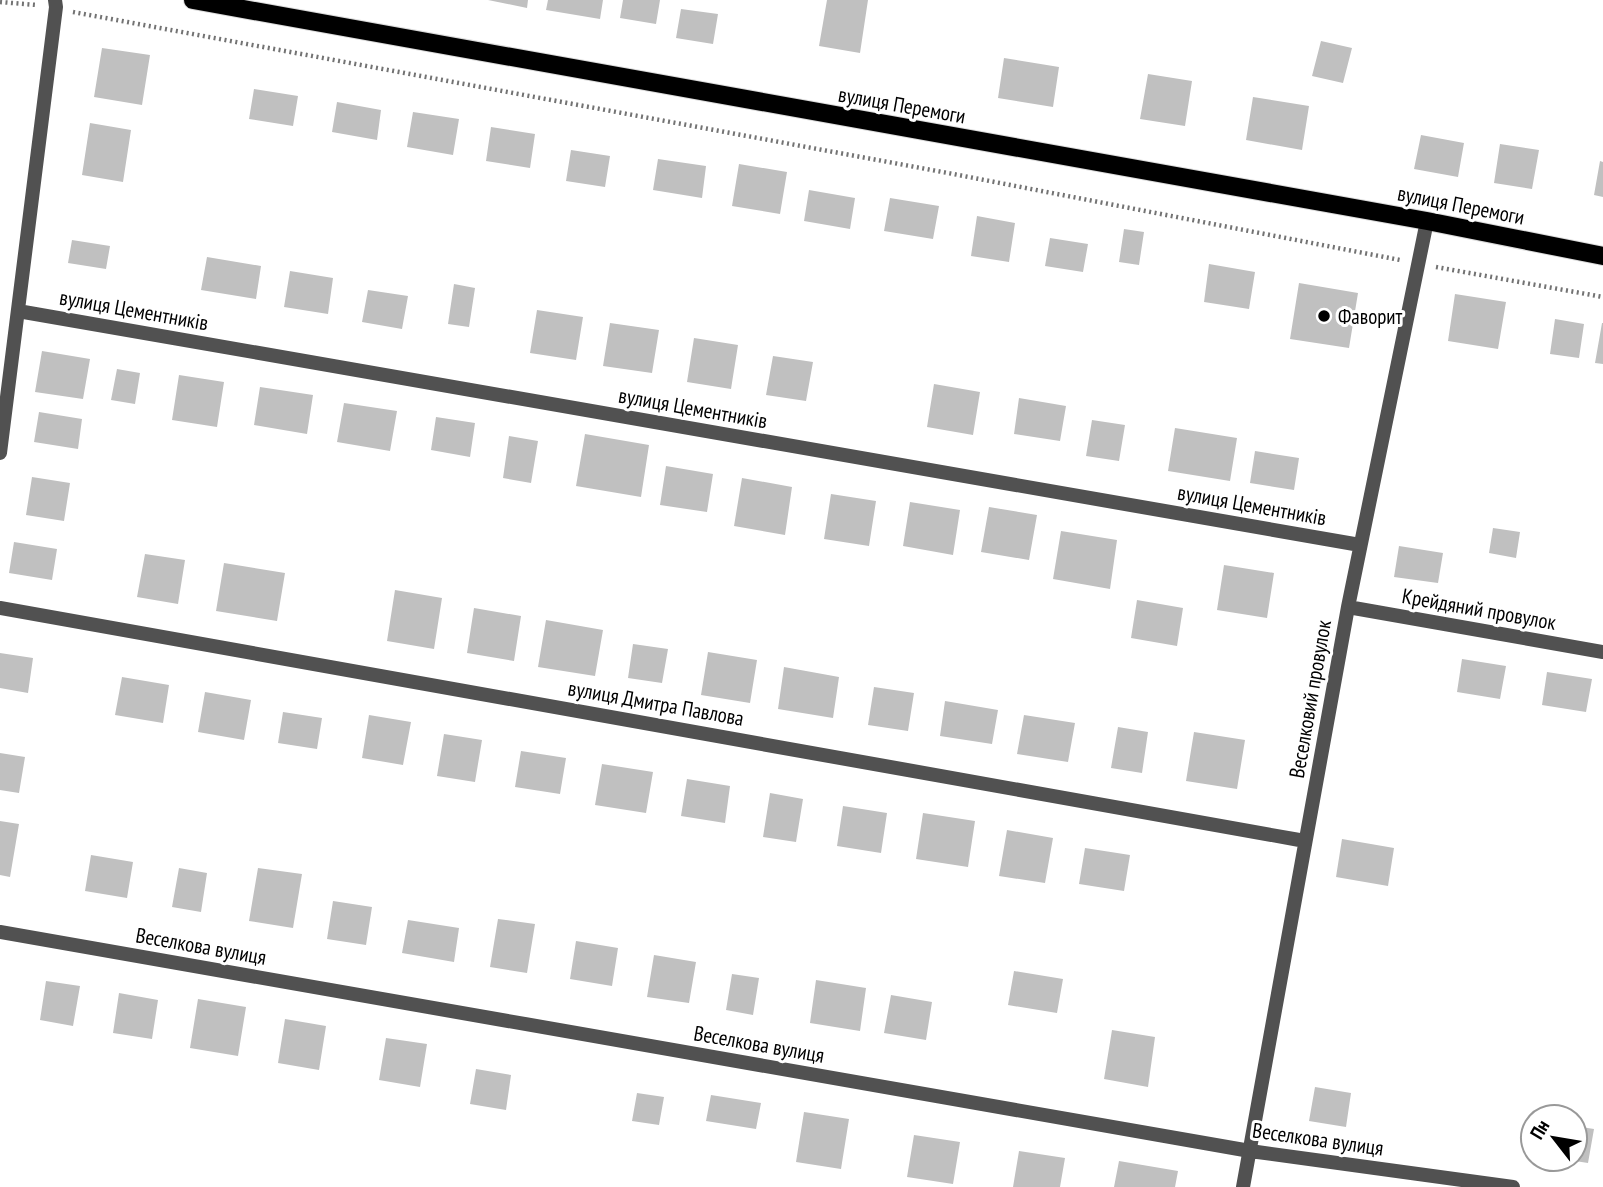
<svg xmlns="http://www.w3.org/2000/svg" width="1603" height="1187" font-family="'PT Sans Narrow',sans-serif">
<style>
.building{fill:#c0c0c0}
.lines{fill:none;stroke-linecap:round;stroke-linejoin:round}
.primary-casing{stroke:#dbdbdb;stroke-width:20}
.path{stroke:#737373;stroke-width:4.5;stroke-dasharray:2 3.5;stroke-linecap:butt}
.street{stroke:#515151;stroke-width:14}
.primary{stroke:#000;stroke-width:18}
.poi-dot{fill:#000;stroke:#fff;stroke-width:2.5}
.labels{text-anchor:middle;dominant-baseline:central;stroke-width:6;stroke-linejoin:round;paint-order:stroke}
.street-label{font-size:21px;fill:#000;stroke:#fff}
.poi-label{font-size:21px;fill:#000;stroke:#fff;text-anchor:start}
</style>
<rect width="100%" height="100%" fill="#fff"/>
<path class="building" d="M488,0H528L527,8Z
M548,0H603L600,19L546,10Z
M623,0H660L656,24L620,18Z
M827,0H868L860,53L819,46Z
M681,9L718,14L713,44L676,38Z
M1321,41L1352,48L1343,83L1312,76Z
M102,48L150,55L142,105L94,97Z
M1004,58L1059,67L1053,107L998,98Z
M1148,74L1192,81L1185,126L1140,119Z
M254,89L298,96L293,126L249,119Z
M1253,97L1309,106L1302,150L1246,140Z
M337,102L381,110L377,140L332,132Z
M413,112L459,119L453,155L407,147Z
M90,123L131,130L123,182L82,175Z
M491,127L535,134L530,168L486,161Z
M1421,135L1464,143L1458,177L1414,169Z
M1500,144L1539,150L1532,189L1494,183Z
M571,150L610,156L605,187L566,181Z
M658,159L706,166L702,198L653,190Z
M1600,161L1603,162V197L1594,195Z
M739,164L787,172L780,214L732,206Z
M809,190L855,198L850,229L804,221Z
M890,198L939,206L933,239L884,231Z
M977,216L1015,223L1009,262L971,256Z
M1124,229L1144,232L1139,265L1119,262Z
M1050,238L1088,244L1083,272L1045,266Z
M72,240L110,246L106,269L68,263Z
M207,257L261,266L256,299L201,290Z
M1209,264L1255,272L1249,309L1204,302Z
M290,271L333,278L328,314L284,307Z
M1299,283L1358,293L1349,348L1290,339Z
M454,284L475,288L469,327L448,324Z
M368,290L408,296L402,329L362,322Z
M1455,294L1506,302L1498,349L1448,341Z
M537,310L583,317L576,360L530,353Z
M1555,319L1584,324L1579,358L1550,354Z
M610,323L659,330L652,373L603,366Z
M1602,323H1603V364L1595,363Z
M694,338L738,345L731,389L687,382Z
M42,351L90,359L83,399L35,392Z
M773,356L813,362L806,401L766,395Z
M117,369L140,373L135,404L111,400Z
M179,375L224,382L217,427L172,420Z
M934,384L980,392L973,435L927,427Z
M260,387L313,395L307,434L254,425Z
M1019,398L1066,406L1060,441L1014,434Z
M344,403L397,411L390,451L337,442Z
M39,412L82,419L78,449L34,442Z
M436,417L475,423L470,457L431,450Z
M1092,420L1125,425L1119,461L1086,456Z
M1175,428L1237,438L1230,481L1168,471Z
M585,434L649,445L641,497L576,486Z
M509,436L538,441L531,483L503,478Z
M1255,451L1299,458L1294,490L1250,483Z
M666,466L713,474L707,512L660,505Z
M32,477L70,483L64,521L26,515Z
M742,478L792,487L785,535L734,526Z
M831,494L876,501L869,546L824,539Z
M910,502L960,510L953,555L903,546Z
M989,507L1037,515L1029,560L981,552Z
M1493,528L1520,532L1516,558L1489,553Z
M1061,531L1117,540L1110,589L1053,579Z
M14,542L57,549L52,580L9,573Z
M1399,546L1443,553L1438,583L1394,577Z
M145,554L185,560L178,604L137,597Z
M224,563L285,573L277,621L216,611Z
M1224,565L1274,573L1267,618L1217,610Z
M395,590L442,598L434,649L387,641Z
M1137,600L1183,608L1177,646L1131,638Z
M474,608L521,616L514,661L467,653Z
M546,620L603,630L595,676L538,667Z
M633,644L668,649L662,683L628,678Z
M708,652L757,660L750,703L701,695Z
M0,653L33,658L28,693L0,688Z
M1462,659L1506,666L1500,699L1457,692Z
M784,667L839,677L833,718L778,709Z
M1547,672L1592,679L1586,712L1542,705Z
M122,677L169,685L163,723L115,715Z
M874,687L914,693L908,731L868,725Z
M205,692L251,700L244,740L198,732Z
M945,701L998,710L992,744L940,736Z
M283,712L322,718L317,749L278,743Z
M369,715L411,722L403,765L362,758Z
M1024,715L1075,723L1068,762L1017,754Z
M1118,727L1148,732L1142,773L1111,768Z
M1194,732L1245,740L1237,789L1186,781Z
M444,734L482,740L475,782L437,776Z
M521,751L566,758L560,794L515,787Z
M0,753L25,757L19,793L0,790Z
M602,764L653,772L646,813L595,805Z
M687,779L730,786L725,823L681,816Z
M770,793L803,799L796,842L763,837Z
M843,806L887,813L881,853L837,846Z
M923,813L975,821L968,867L916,859Z
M0,821L19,824L10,877L0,875Z
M1007,830L1053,838L1045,883L999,876Z
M1342,839L1394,848L1388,886L1336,877Z
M1085,848L1130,855L1124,891L1079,884Z
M91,855L133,862L127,898L85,891Z
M179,868L207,873L201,912L172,907Z
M258,868L302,874L293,928L249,921Z
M333,901L372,907L366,945L327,939Z
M498,919L535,924L527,973L490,967Z
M408,920L459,928L454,962L402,953Z
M576,941L618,948L612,986L570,979Z
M654,955L696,962L689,1003L647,997Z
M1014,971L1063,979L1057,1013L1008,1005Z
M732,974L759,978L753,1015L726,1010Z
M816,980L866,988L860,1031L810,1023Z
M46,981L80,986L73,1026L40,1020Z
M119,993L158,1000L152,1039L113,1033Z
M891,995L932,1002L926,1040L884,1033Z
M198,999L246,1007L238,1056L190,1048Z
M285,1019L326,1026L319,1070L278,1063Z
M1112,1030L1155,1037L1148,1087L1104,1079Z
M386,1038L427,1044L420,1087L379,1080Z
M476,1069L511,1075L506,1110L470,1104Z
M1315,1087L1351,1093L1346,1127L1309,1121Z
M637,1093L664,1097L659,1125L632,1121Z
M711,1095L761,1103L756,1129L706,1121Z
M804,1112L849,1119L841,1169L796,1162Z
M1575,1126L1594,1129L1588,1163L1575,1161Z
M914,1135L960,1142L953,1184L907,1177Z
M1019,1151L1065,1158L1060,1187H1013Z
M1119,1161L1178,1171L1175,1187H1114Z"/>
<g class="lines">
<defs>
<path id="primary" d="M193,0L1427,221L1603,256"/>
</defs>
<use href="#primary" class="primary-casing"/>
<path class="path" d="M0,2L37,5
M73,12L948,173L1400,260
M1436,267L1603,297"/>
<path class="street" d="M18,311L1360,545
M0,453L56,7L55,0
M1348,607L1603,652
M0,608L1305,841
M0,932L1250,1151L1513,1187
M1243,1187L1348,607L1427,221"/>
<use href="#primary" class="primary"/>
</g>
<circle class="poi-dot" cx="1324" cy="316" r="7"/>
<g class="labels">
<g class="street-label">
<text transform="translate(902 105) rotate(10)">вулиця Перемоги</text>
<text transform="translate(1461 205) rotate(11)">вулиця Перемоги</text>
<text transform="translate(134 310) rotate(10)">вулиця Цементників</text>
<text transform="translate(693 408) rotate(10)">вулиця Цементників</text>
<text transform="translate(1252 505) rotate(10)">вулиця Цементників</text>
<text transform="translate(1479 609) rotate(10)">Крейдяний провулок</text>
<text transform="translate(1310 699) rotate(-80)">Веселковий провулок</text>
<text transform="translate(656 703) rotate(10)">вулиця Дмитра Павлова</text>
<text transform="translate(201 946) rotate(10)">Веселкова вулиця</text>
<text transform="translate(759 1044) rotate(10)">Веселкова вулиця</text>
<text transform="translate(1318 1139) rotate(8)">Веселкова вулиця</text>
</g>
<g class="poi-label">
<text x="1338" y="316">Фаворит</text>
</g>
</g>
<g transform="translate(1554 1138) rotate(301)"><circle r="33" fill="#ffffff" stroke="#999999" stroke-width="2"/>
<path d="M0-5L12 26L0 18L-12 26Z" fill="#000000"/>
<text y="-10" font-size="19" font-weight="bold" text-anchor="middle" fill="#000000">Пн</text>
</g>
</svg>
